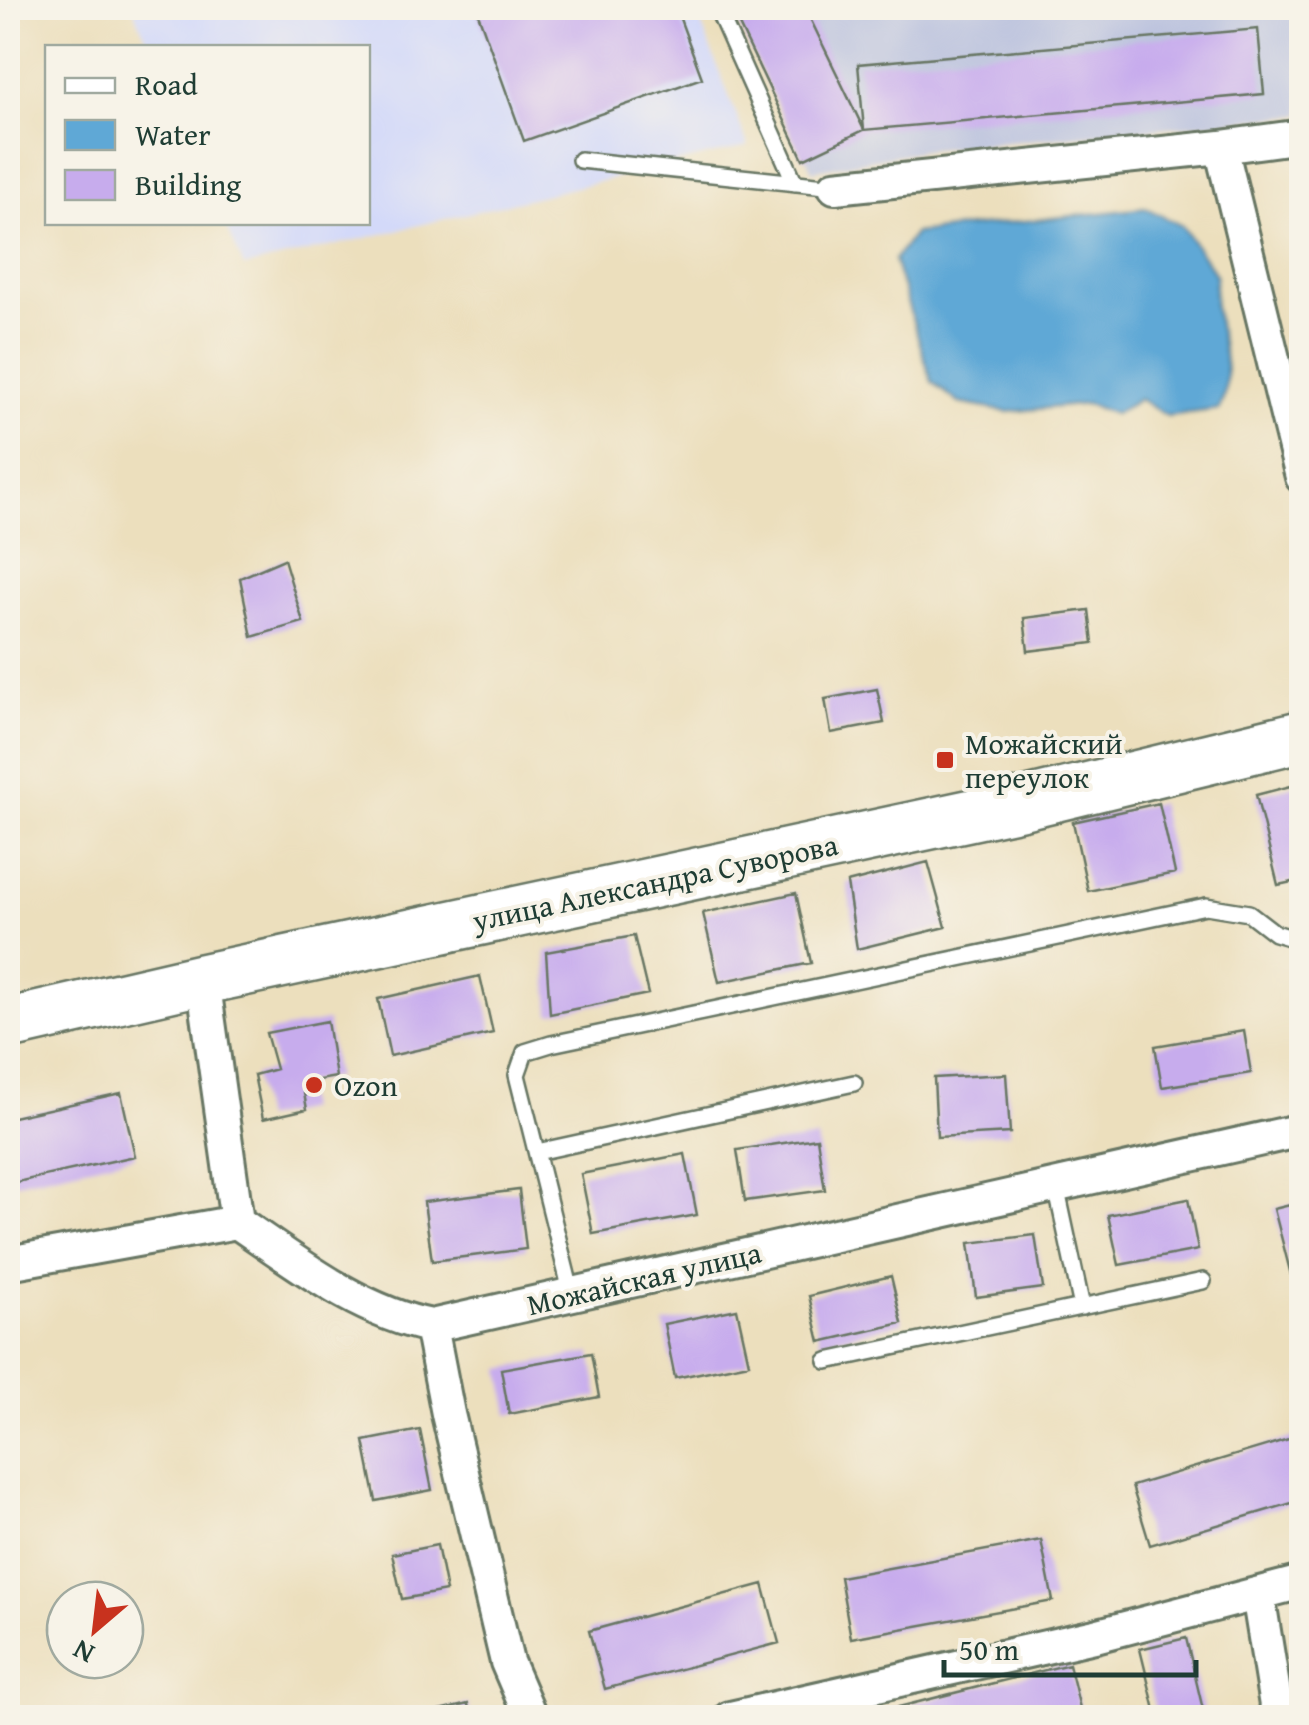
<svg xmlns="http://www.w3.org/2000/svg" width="1309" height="1725" font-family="'Gentium Book Plus',serif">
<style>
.built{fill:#d3d9f9}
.industrial{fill:#bcc3de}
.water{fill:#5fa8d6;stroke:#3f7285;stroke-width:2.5}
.building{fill:#c7aced}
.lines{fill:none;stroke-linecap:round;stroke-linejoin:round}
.lane-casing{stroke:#677664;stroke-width:20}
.street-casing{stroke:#677664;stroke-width:38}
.primary-casing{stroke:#677664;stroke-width:55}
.lane{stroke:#fff;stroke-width:15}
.street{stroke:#fff;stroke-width:32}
.primary{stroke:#fff;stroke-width:50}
.poi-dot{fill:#c8321e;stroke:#f7f3e8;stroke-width:4}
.labels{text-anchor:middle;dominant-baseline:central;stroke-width:8;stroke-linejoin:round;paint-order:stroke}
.poi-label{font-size:30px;fill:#1f3d34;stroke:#f7f3e8;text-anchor:start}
.street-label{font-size:30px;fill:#1f3d34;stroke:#f7f3e8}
</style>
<rect width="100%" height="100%" fill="#f7f3e8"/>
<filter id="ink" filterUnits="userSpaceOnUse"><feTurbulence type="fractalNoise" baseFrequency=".01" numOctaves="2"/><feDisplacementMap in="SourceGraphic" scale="20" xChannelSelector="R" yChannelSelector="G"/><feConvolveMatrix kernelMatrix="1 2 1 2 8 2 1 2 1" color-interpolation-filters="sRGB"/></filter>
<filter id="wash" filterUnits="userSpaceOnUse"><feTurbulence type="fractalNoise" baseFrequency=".0048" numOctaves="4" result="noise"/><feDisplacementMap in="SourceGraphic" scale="40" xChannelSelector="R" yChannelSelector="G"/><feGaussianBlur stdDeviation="2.25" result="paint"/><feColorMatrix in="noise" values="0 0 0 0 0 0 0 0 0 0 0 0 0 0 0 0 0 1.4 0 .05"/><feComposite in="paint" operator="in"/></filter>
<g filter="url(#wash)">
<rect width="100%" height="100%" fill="#ecdfbd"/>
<path class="built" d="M133,8H695L748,146L244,267L225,223L368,222V48L150,47Z"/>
<path class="industrial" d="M736,8H1301V115L925,150L812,171Z"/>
<path class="water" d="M1146,208L1182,226L1216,275C1206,321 1240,362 1219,409L1167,416L1139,399L1114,414L1087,404L1008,412L959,403L932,382L894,260L915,233Z"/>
<g id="blocks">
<path class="building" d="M476,8H676L702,78L524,141Z
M731,8H805L864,130L803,159Z
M1258,29L1264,94L864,130L858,64Z
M284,559L303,622L252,637L240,578Z
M1089,610L1093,643L1028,651L1024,618Z
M877,689L884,723L831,733L825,699Z
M1302,783V880L1278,885L1256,795Z
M1159,803L1175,873L1088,891L1073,822Z
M928,862L946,927L857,949L847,883Z
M796,893L811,963L719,982L703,913Z
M634,936L648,994L550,1014L546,952Z
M480,976L493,1033L390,1056L378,999Z
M327,1021L336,1077L302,1083L307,1109L263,1119L254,1075L276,1069L266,1033Z
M1244,1031L1251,1073L1162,1087L1155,1046Z
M1006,1074L1010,1133L937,1137L934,1078Z
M121,1093L135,1156L8,1184V1118Z
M817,1138L825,1190L745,1201L737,1150Z
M685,1154L697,1215L593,1234L581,1174Z
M519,1190L526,1249L432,1261L424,1202Z
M1188,1199L1198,1250L1119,1265L1108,1215Z
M1302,1202V1309L1300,1310L1274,1209Z
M1035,1235L1043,1288L976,1297L969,1243Z
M891,1276L902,1323L820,1342L809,1296Z
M737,1309L749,1363L675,1378L664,1324Z
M591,1353L599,1397L509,1414L501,1369Z
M420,1430L432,1490L376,1501L364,1441Z
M1302,1435V1500L1150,1545L1132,1486Z
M1041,1540L1053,1601L851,1638L840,1577Z
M437,1545L446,1591L402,1599L392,1554Z
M763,1584L779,1643L605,1689L589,1631Z
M1186,1638L1205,1718H1157L1140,1649Z
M1069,1664L1080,1708L1044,1718H889L887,1710Z
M468,1704L471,1718H428L427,1714Z"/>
</g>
</g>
<g filter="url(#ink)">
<use href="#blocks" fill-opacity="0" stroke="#677664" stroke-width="2.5"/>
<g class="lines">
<defs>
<path id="lane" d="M717,8L795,183
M580,160L835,187
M537,1152L854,1083
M1056,1186L1082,1307
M572,1295L517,1075L525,1052L551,1044L1206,906L1249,913L1275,933L1302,941
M827,1361L1203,1281"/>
<path id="street" d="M1221,147L1302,477
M835,187L1221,147L1302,136
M203,979L237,1222
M8,1263L237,1222C296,1262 359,1312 431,1326L1302,1130
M431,1326L448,1414L507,1662L531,1718
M1258,1594L1278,1718
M730,1718L1095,1636L1302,1582"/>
<path id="primary" d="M8,1024L203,979L1022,804L1302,736"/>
</defs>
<use href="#lane" class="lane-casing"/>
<use href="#street" class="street-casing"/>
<use href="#primary" class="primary-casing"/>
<use href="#lane" class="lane"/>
<use href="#street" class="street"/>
<use href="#primary" class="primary"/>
</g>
</g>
<g class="poi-dot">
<rect x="935" y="750" width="20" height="20" rx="5"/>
<circle cx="314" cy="1085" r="10"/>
</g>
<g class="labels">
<g class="poi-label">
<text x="965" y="743">Можайский<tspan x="965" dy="34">переулок</tspan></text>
<text x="334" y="1085">Ozon</text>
</g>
<g class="street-label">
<text transform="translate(655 882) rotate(-12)">улица Александра Суворова</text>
<text transform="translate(644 1278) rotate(-13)">Можайская улица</text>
</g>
</g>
<rect width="1309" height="1725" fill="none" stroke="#f7f3e8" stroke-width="40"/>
<rect x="45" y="45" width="325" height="180" fill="#f7f3e8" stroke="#a1aaa0" stroke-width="2.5"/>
<rect x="65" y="78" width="50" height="15" fill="#ffffff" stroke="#a1aaa0" stroke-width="2.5"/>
<text x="135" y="95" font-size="30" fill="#1f3d34">Road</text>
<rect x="65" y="120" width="50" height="30" fill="#5fa8d6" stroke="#a1aaa0" stroke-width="2.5"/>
<text x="135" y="145" font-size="30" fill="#1f3d34">Water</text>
<rect x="65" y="170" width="50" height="30" fill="#c7aced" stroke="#a1aaa0" stroke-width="2.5"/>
<text x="135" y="195" font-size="30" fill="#1f3d34">Building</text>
<g transform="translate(95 1630) rotate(208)"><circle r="48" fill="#f7f3e8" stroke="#a1aaa0" stroke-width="2.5"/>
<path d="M0-8L18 38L0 25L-18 38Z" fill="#c8321e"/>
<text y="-15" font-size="28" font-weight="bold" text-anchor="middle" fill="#1f3d34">N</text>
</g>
<path d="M944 1660v15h252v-15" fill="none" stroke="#1f3d34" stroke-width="5"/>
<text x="959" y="1660" font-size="30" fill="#1f3d34" stroke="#f7f3e8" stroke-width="8" paint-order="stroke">50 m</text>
</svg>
